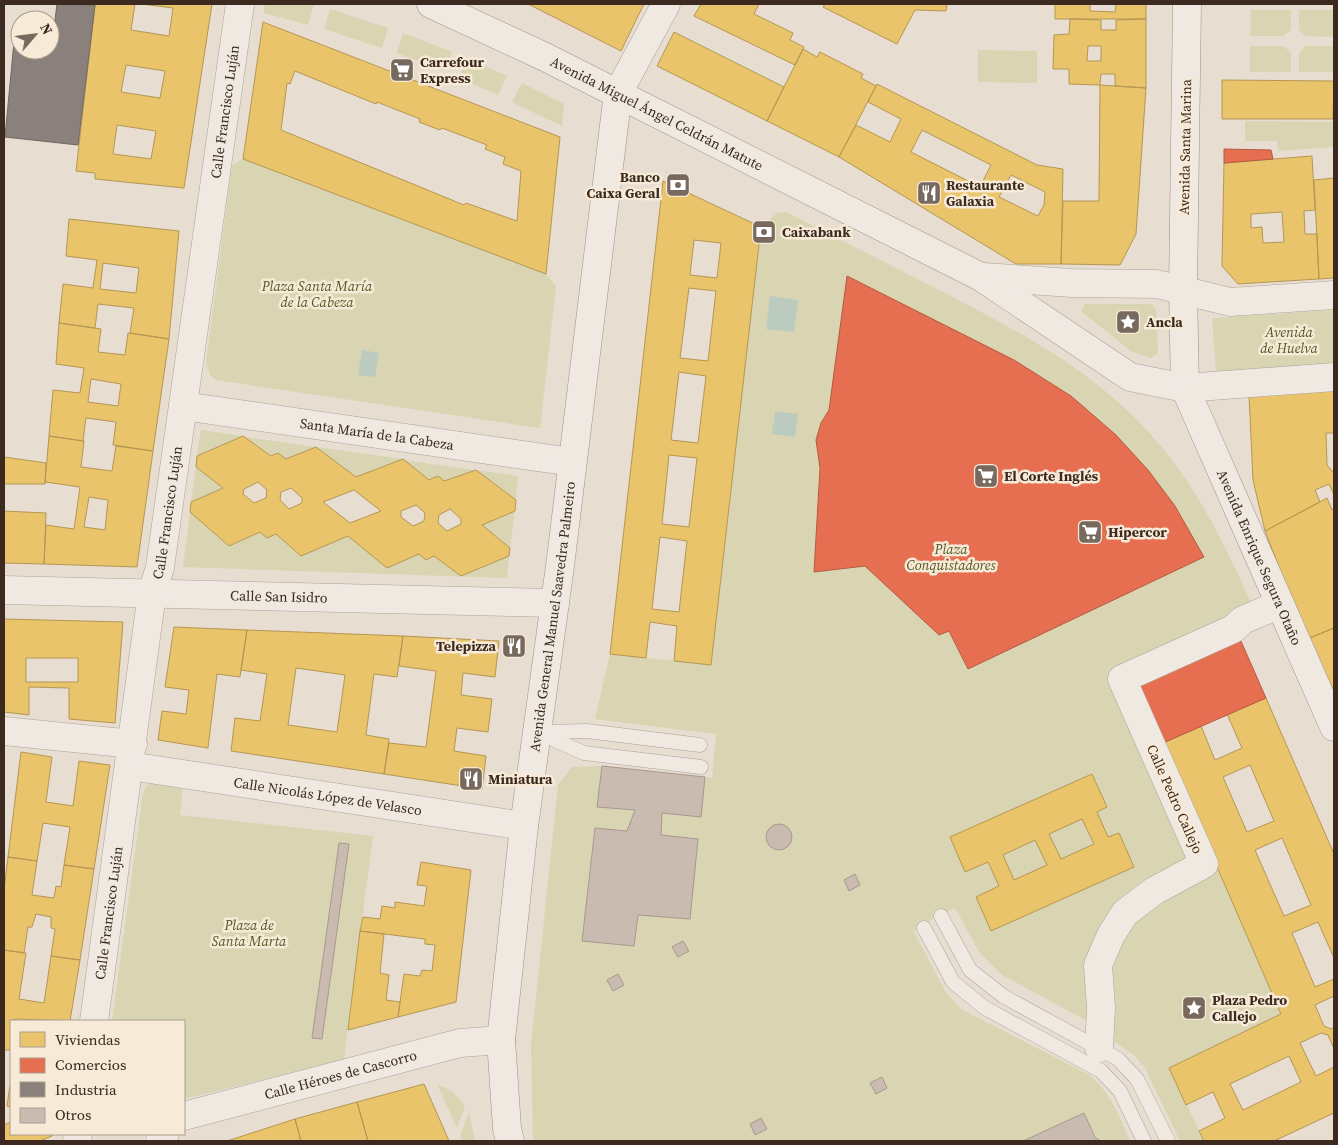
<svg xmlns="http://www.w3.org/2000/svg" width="1338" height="1145" font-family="'Source Serif 4',serif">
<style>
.green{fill:#d9d5b2}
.water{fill:#bbcbbf}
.homes{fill:#e9c46a;stroke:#b59654;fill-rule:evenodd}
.shops{fill:#e76f51;stroke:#b45a42}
.industry{fill:#8a817c;stroke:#736760}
.building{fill:#cabbb1;stroke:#a8988f}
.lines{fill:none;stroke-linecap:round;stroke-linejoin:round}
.lane-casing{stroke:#aca299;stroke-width:15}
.street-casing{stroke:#aca299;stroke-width:29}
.secondary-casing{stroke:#9c9288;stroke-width:29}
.lane{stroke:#efe9e2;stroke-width:14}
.street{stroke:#efe9e2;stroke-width:28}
.secondary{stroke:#efe9e2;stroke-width:28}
.labels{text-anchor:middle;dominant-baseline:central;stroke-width:5;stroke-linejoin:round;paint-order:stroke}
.poi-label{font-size:14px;font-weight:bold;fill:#3c2a20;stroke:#f7ead7;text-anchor:start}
.street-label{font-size:14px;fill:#3c2a20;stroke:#f7ead7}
.park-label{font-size:14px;font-style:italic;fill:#535926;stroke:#f7ead7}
</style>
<rect width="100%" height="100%" fill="#e7ddd0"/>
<path class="green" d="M265,4H314L308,25L264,13Z
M330,9L388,28L382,48L324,29Z
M1251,10H1291V30L1283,36H1250Z
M1299,10H1334V37L1306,36L1299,30Z
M403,33L452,52L444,71L397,53Z
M1250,46H1284L1291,53V72H1250Z
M1306,46H1334V72H1299V53Z
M978,50L1037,51V83L978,82Z
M467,58L507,76L498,95L459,78Z
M522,83L564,104L562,126L512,102Z
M1245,121L1334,122V147L1278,151L1277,141H1245Z
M243,159L546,274L556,286L540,428L216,380L210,375L206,362L232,165Z
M786,212C839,239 892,266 945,293C1028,336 1104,376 1165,451C1202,497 1228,551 1252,605L1163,743L1281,1014L1169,1068L1204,1141H1180L1145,1068L1135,1056L1080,1017L1002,975L980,953L955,908L934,918L914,932L945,991L961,1009L1088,1074C1110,1091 1119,1116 1130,1141C1096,1141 1098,1143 1084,1113L1023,1141H533L531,1045L558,785L572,767L602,766L712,778L716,734L595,719L610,654L711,665L761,227L777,213Z
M1085,304H1152L1156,310L1158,353L1151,358L1132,352L1081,311Z
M1334,310V364L1216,372L1212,318Z
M201,430L243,436L197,456Z
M245,437L403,459L356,477L317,447L286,459L278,453L271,456Z
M404,460L475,470L444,481L438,476L429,480Z
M196,467L223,488L191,502Z
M476,470L518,476L516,500Z
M515,511L510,548L482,525Z
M190,512L229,546L260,532L267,538L276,534L301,556L348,536L387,568L419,554L426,560L434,556L461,576L509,556L507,578L183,567Z
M155,781L183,783L180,815L373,836L344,1060L184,1099V1021H112L143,793L146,786Z
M437,1084L452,1091L465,1106L457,1128Z
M469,1113L475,1141H463L460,1136Z"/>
<path class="water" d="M770,296L798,300L794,332L766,329Z
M362,350L379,353L375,377L358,375Z
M775,411L798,414L795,437L772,434Z"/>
<path class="homes" d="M86,4H135L131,30L169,36L173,8L141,4H212L184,188L95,179V173L76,171L95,5ZM126,65L165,71L160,98L121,92ZM117,125L156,131L151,159L113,154Z
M528,4H644L621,51Z
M701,4H759L754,14L793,33L790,40L804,47L795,65L694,16Z
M825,4H947L946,11L915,10L897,44L823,7Z
M1055,4H1090V11L1115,12L1116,4H1146V19H1055Z
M1070,19L1101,20V30H1116V20L1146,19V88L1115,86V74H1101L1100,85L1069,84V69H1053L1054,35L1069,34ZM1088,46H1101V61H1087Z
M263,22L560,137L546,274L243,159ZM295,71L376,104L377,102L420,119L419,122L440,130L442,128L487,145L485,149L505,157L503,164L521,171L517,221L466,203L464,205L281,130L287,83L290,84Z
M674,32L784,87L767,121L657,66Z
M803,49L817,57L820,52L863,74L861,78L876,86L839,157L767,121Z
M1222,80L1334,81L1333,119H1222Z
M877,84L1037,165L1063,169L1061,264H1016L839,157L856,125L890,142L901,119L868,102ZM922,130L991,165L980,187L911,152ZM1011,175L1045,192L1044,205L1038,216L999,197Z
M1100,85L1146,88L1136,234L1120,265L1061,264L1063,201H1099Z
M1312,156L1315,210L1304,211L1305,234H1317L1319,279L1238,284L1222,266L1224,163ZM1282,212L1284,242L1263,243L1262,227L1251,228V214Z
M1334,178V278L1319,279L1314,180Z
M663,181L761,227L711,665L674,661L677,626L650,622L646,658L610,654ZM694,240L721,243L717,278L690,275ZM689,288L716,291L708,361L680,358ZM679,372L706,376L698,443L671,440ZM669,455L697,458L689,527L662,524ZM660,537L687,541L679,612L652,609Z
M69,219L179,231L169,339L130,333L134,308L98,304L95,328L59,323L63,284L93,288L97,260L66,256ZM103,263L139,268L136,293L100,289Z
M59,323L101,329L98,352L125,355L128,333L169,339L153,451L113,445L116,422L86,418L83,441L49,436L53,390L80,393L84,368L56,364ZM91,379L121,384L118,406L88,402Z
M1334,390V433H1326L1327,465L1333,472L1334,471V495L1329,484L1315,490L1320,502L1265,531L1253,480L1249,395Z
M49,436L84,441L81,467L112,471L116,446L153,451L137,567L44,564L46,525L74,529L80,487L45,482ZM89,497L108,500L105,530L84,527Z
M243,436L271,456L278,453L286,459L316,447L356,477L403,459L429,480L438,476L444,481L476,470L516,500L515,511L482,525L510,548L509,556L461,576L434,556L426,560L419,554L387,568L348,536L301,556L276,534L267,538L260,532L229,546L190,512L191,502L223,488L196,467L197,456ZM258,482L267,490L266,498L254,503L243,494L244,489ZM291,488L302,498V503L289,509L280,500L281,492ZM354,490L381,511L350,523L323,502ZM416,505L425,513L424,521L413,526L401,517V511ZM450,509L461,519V524L447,531L438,523L439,515Z
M4,457L46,463L45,484H4Z
M1327,498L1332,510L1334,508V628L1307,639L1265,531Z
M4,511L46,513L44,564L4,563Z
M4,619L123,622L115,723L69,719V688L29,687V715L4,712ZM26,658H78V682H26Z
M174,627L247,630L240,677L217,674L208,748L158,740L162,711L186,714L189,690L165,687Z
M1334,628V702L1307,639Z
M247,630L403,636L397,677L374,674L366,735L389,739L384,774L231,751L235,718L260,721L267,674L241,670ZM296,668L345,675L337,732L288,725Z
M403,636L499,641L495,677L463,673L461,695L492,699L488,732L457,728L454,751L486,756L482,789L384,774L389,743L426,747L436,671L399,666Z
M1266,698L1334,854V958L1318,922L1292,933L1315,987L1334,979V996L1315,1005L1324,1026L1331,1029L1334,1027V1049L1328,1035L1321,1033L1300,1043L1316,1076L1334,1067V1113L1274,1141H1204L1199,1131L1225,1118L1213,1092L1186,1105L1169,1068L1281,1014L1163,743L1201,726L1215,760L1242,748L1227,714ZM1250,765L1274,821L1247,832L1223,777ZM1282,838L1311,905L1284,916L1255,850ZM1289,1056L1301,1082L1243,1110L1230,1084Z
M21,752L52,757L46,802L73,806L79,761L110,765L94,869L64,865L70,827L43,823L37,861L8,857Z
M1092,774L1107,807L1097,812L1108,837L1119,833L1134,867L991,931L976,897L999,886L988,862L965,872L950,837ZM1082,819L1094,844L1061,859L1049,834ZM1035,840L1047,865L1014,880L1003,855Z
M8,857L37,861L32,895L54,898L56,886L61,887L64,865L94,869L80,960L51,956L55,929L51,928V917L36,914L32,927H28L24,953L4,950V890Z
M421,862L471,870L456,1002L398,1017L404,974L420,976L422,970L432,971L435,945L425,944V939L360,931L363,917L380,919L382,906L395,908V902L424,906L427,886L417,885Z
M360,931L384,934L380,973L389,975L386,1000L400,1002L398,1017L348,1030Z
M4,950L26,953L19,999L44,1003L51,956L80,960L70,1021L16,1019L11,1021V1050H4Z
M424,1084L449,1141H368L357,1102Z
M10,1085H11V1107L7,1106Z
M357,1102L368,1141H301L295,1119Z
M295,1119L301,1141H227Z
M11,1122V1134H53L52,1136L40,1141H4V1125Z"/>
<path class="shops" d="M1224,149L1271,150L1273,159L1224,163Z
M847,276L1014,360L1071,396L1116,435L1148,470L1175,506L1204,557L968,669L949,631L939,635L865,566L814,572L820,468L816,440L821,423L829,410Z
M1240,639L1266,698L1163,743L1137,686Z"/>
<path class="industry" d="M57,4L95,5L78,145L5,137L15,31L20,32V50H50V35L53,36Z"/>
<path class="building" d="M602,766L705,777L701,817L662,813L661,835L698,839L690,919L638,915L634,946L582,941L595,828L627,831L635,810L597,807Z
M766 837a13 13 0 1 1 26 0a13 13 0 1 1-26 0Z
M339,843L349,844L322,1039L312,1038Z
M855,874L860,885L849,891L844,880Z
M683,941L689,951L678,957L672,947Z
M618,974L624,985L613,991L607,980Z
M882,1077L887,1088L876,1094L870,1083Z
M1084,1113L1095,1137L1101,1141H1023Z
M761,1118L767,1129L755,1135L750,1124Z"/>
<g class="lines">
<defs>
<path id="lane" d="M537,732L584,753L701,767
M542,732L587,731L700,745
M941,916L970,970L1003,996L1118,1059L1137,1079L1168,1141
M924,928L953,982L985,1008L1101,1071L1120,1091L1144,1141"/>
<g id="street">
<path d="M618,93L666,4"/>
<path d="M981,277L1130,377L1185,388L1334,377"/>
<path d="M983,277L1072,283L1157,284L1230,302L1334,295"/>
<path id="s1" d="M183,406L572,462"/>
<path id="s2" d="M4,590L555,603"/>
<path d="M4,731L133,744"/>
<path id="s3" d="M130,766L524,826"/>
<path id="s4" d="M94,1021L152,593L160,567L240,4"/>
<path d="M1099,1048L1101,1008L1098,965L1111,935L1125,913L1154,891L1204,864L1122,679L1233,629L1243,620L1280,604"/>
<path id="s5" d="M184,1116L460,1043L501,1040"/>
<path d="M77,1141L78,1134"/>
<path d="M160,1141L165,1134"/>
</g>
<g id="secondary">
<path id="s6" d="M431,4L545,57L981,277"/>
<path id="s7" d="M1187,4L1183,290L1185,388L1334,727"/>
<path id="s8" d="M510,1141L507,1128L501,1040L524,826L560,566L618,93"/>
</g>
</defs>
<use href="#lane" class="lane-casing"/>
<use href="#street" class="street-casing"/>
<use href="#secondary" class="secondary-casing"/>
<use href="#lane" class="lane"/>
<use href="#street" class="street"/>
<use href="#secondary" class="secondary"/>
</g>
<defs>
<symbol id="supermarket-square" viewBox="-11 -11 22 22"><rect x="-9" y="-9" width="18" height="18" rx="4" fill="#78695e" stroke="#f7ead7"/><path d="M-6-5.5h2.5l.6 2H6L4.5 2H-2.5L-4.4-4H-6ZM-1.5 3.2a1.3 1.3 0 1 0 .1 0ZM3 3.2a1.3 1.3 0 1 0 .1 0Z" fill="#fff"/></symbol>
<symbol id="bank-square" viewBox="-11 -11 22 22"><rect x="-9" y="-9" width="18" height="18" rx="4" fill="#78695e" stroke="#f7ead7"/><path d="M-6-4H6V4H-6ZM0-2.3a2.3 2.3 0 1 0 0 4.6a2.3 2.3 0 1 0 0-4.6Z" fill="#fff"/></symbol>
<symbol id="restaurant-square" viewBox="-11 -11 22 22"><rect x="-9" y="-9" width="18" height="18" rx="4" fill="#78695e" stroke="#f7ead7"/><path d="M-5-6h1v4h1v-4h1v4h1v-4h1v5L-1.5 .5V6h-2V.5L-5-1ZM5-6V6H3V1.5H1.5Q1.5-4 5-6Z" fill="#fff"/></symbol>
<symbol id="sight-square" viewBox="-11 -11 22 22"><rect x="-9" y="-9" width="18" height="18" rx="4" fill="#78695e" stroke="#f7ead7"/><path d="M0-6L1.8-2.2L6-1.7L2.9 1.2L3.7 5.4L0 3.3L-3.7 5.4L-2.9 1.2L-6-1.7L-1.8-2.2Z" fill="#fff"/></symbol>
</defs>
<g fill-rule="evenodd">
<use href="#supermarket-square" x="388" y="56" width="28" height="28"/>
<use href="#bank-square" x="664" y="171" width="28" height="28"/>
<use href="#restaurant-square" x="915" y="179" width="28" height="28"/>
<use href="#bank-square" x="750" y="218" width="28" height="28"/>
<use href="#sight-square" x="1114" y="308" width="28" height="28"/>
<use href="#supermarket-square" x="972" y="462" width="28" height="28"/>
<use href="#supermarket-square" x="1076" y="518" width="28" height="28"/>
<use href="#restaurant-square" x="500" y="632" width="28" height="28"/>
<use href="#restaurant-square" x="457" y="765" width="28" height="28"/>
<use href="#sight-square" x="1180" y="994" width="28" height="28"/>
</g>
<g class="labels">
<g class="poi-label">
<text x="420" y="62">Carrefour<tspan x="420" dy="16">Express</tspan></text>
<text x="660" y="177" text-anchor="end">Banco<tspan x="660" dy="16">Caixa Geral</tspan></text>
<text x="946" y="185">Restaurante<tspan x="946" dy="16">Galaxia</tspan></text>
<text x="782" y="232">Caixabank</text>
<text x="1146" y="322">Ancla</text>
<text x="1004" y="476">El Corte Inglés</text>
<text x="1108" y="532">Hipercor</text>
<text x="496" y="646" text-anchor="end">Telepizza</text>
<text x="488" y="779">Miniatura</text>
<text x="1212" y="1000">Plaza Pedro<tspan x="1212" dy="16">Callejo</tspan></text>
</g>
<g class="street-label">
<text stroke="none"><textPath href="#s4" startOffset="919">Calle Francisco Luján</textPath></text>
<text stroke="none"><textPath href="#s6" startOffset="251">Avenida Miguel Ángel Celdrán Matute</textPath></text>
<text transform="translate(1185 147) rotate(-89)">Avenida Santa Marina</text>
<text stroke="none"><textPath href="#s1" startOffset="196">Santa María de la Cabeza</textPath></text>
<text stroke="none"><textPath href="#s4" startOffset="514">Calle Francisco Luján</textPath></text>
<text stroke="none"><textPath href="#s7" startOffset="569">Avenida Enrique Segura Otaño</textPath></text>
<text stroke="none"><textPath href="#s2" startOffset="275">Calle San Isidro</textPath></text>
<text stroke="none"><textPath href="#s8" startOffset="528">Avenida General Manuel Saavedra Palmeiro</textPath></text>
<text stroke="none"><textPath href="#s3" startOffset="200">Calle Nicolás López de Velasco</textPath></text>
<text transform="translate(1175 799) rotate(66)">Calle Pedro Callejo</text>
<text stroke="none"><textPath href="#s4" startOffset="109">Calle Francisco Luján</textPath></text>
<text stroke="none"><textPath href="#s5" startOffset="162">Calle Héroes de Cascorro</textPath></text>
</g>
<g class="park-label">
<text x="317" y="286">Plaza Santa María<tspan x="317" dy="16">de la Cabeza</tspan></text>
<text x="1289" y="332">Avenida<tspan x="1289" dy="16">de Huelva</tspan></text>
<text x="951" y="549">Plaza<tspan x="951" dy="16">Conquistadores</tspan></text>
<text x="249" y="925">Plaza de<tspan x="249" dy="16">Santa Marta</tspan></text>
</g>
</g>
<rect width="1338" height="1145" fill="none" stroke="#3c2a20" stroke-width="10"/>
<rect x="10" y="1020" width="175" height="115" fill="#f7ead7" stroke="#ac9d8e"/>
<rect x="20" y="1032" width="25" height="15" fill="#e9c46a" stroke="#ac9d8e"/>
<text x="55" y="1045" font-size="15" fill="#3c2a20">Viviendas</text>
<rect x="20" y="1058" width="25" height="15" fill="#e76f51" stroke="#ac9d8e"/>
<text x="55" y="1070" font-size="15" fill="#3c2a20">Comercios</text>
<rect x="20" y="1082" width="25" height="15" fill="#8a817c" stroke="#ac9d8e"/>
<text x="55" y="1095" font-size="15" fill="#3c2a20">Industria</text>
<rect x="20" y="1108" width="25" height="15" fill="#cabbb1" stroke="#ac9d8e"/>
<text x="55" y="1120" font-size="15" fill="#3c2a20">Otros</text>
<g transform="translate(35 35) rotate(62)"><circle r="24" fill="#f7ead7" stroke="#ac9d8e"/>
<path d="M0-4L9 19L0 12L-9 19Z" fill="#78695e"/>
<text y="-8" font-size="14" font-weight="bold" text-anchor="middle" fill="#3c2a20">N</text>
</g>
</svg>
